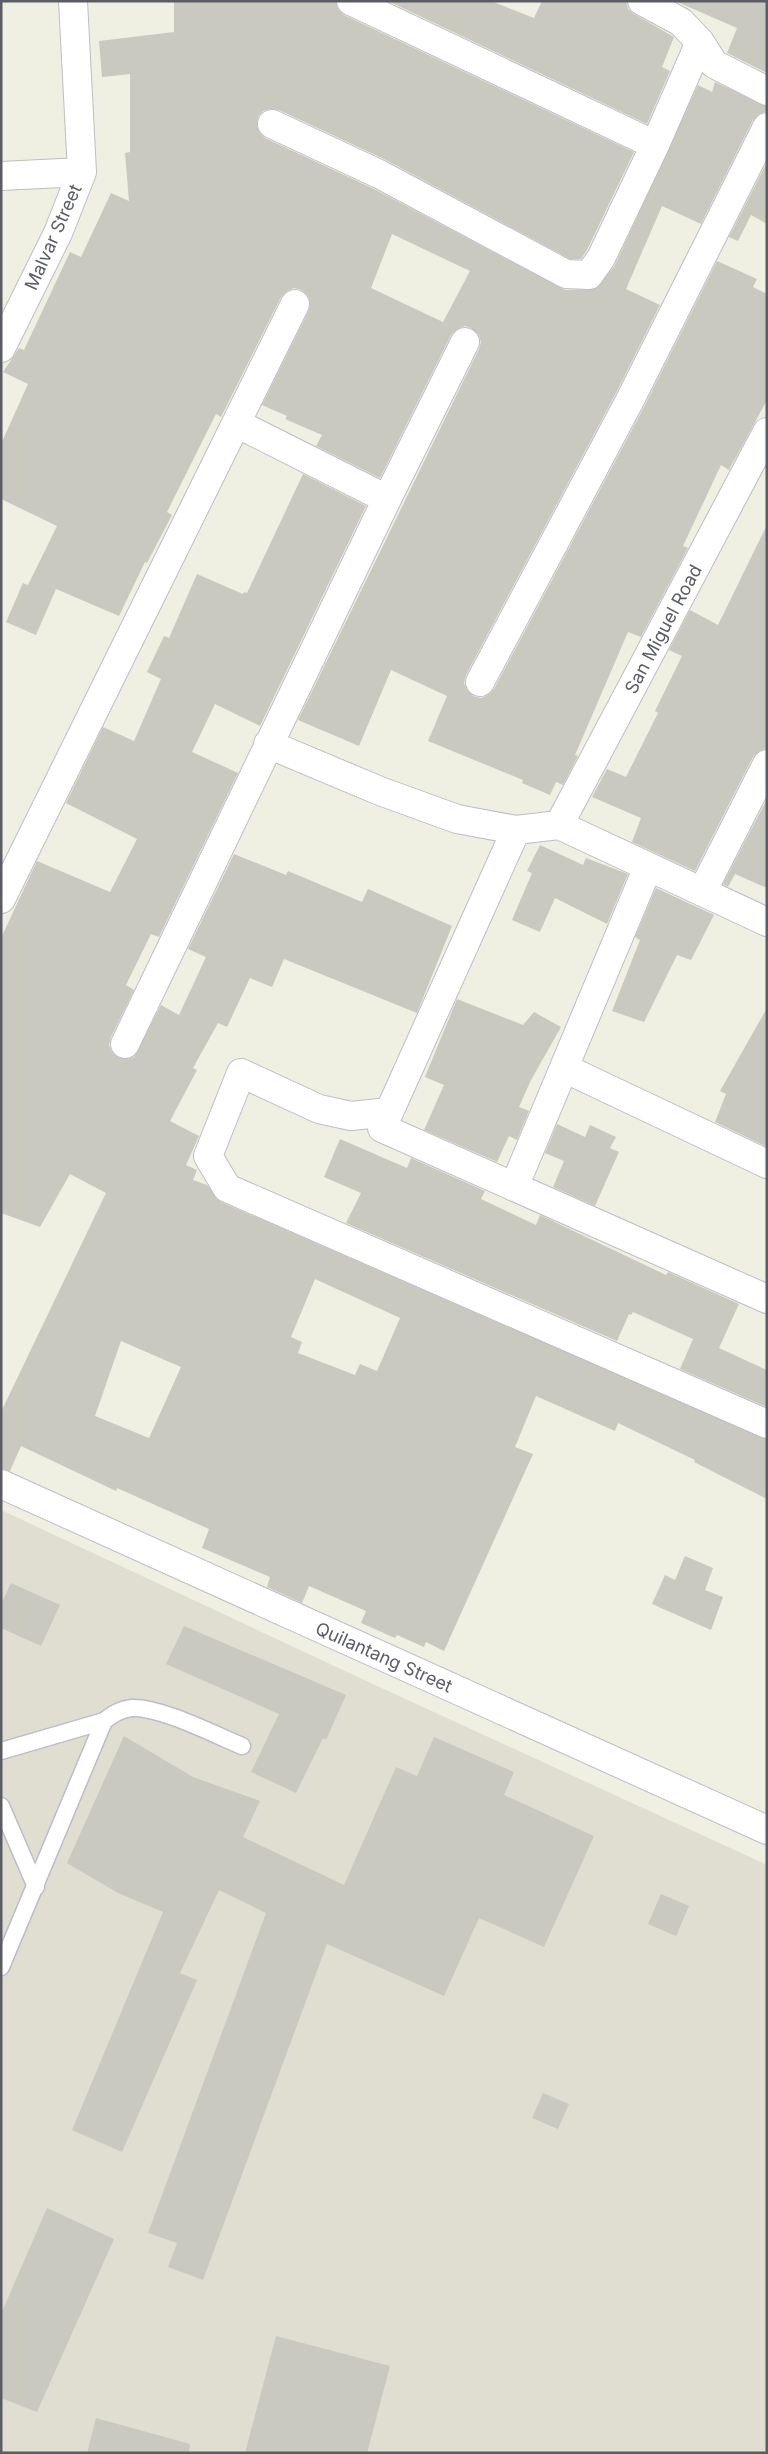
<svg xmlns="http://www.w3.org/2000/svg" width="768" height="2454" font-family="Inter,sans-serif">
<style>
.education{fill:#dfded1}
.building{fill:#cac9bf;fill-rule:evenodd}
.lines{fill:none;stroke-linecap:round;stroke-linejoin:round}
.lane-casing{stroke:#bdbec5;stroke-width:19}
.street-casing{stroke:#bdbec5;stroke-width:30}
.lane{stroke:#fff;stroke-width:16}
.street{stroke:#fff;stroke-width:28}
.labels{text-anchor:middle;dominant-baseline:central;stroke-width:4;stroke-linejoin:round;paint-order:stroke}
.street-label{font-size:18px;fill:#5b5d65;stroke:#fff}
</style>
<rect width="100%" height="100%" fill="#efefe2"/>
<path class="education" d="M1,1510L375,1685L767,1865V2453H1Z"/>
<path class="building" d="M174,1H336L338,9L344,15L634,152L587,250L581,259H570L386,160L279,110L270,109L263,111L258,117L257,126L260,133L265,138L372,188L565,290L595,289L614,267L698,85L712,92L715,82L767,106V111L759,114L753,120L701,224L662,206L626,289L660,305L616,393L466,675L464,683L467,690L473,696L481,698L488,695L494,689L644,407L717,261L757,279L753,287L767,294V400L729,470L721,465L683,546L688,548L641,637L628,632L575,755L578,756L563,785L556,782L550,795L522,783L523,780L428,741L447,696L391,670L359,746L298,720L479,349L481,342L478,334L471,328L465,326L457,329L451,335L380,478L316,446L322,435L285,419L287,416L262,405L309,310L310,303L308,296L302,290L294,288L287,291L281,297L221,417L216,414L167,512L172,515L147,563L145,562L119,616L56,589L36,635L6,622L23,583L28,585L57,526L1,499V444L28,384L3,372L19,348L24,350L70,252L81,257L111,193L129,201L125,153L130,152V74L102,77L99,41L174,32ZM392,234L470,271L443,322L371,288Z
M388,1H491L534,18L542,1H626L628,9L634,14L674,37L662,67L670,71L647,124Z
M675,1H767V73L727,53L737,28Z
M767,162V224L751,215L738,241L729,237Z
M303,474L366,506L260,726L215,704L192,752L238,773L159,937L151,934L126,985L134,990L111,1037L109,1045L112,1052L119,1058L127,1059L134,1057L161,1005L179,1015L206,957L188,949L234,854L286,875L288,871L362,902L368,889L452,926L417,1013L284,959L272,987L250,978L227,1027L218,1023L193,1068L197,1070L170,1121L199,1136L186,1165L197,1170L193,1180L207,1185L221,1202L767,1439V1499L694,1462L695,1460L618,1423L615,1431L536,1396L515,1447L533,1454L444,1651L426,1642L424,1647L397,1635L395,1638L361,1623L366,1611L309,1586L302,1603L267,1587L270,1577L202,1548L209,1529L117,1488L116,1491L21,1446L10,1471L1,1469V1412L106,1193L70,1174L40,1227L1,1213V938L37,861L110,892L137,839L66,803L103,727L134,741L161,679L147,672L164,636L169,638L197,574L243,594L244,592L247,593ZM315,1279L400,1318L377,1371L360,1364L355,1375L298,1353L302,1342L291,1337ZM121,1341L181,1367L149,1438L95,1416Z
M767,525V748L759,751L753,757L695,871L632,842L641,818L592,797L607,769L626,777L658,713L655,711L682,656L669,650L690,610L718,625Z
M767,799V888L735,874L728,887L723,884Z
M540,845L583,865L586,858L628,874L607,924L555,898L540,932L512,920L532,873L527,871Z
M656,888L714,915L691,960L677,955L644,1022L612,1011L640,940L635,937Z
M457,999L523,1025L534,1012L561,1027L531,1080L519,1107L529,1111L517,1140L509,1136L497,1162L424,1130L444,1085L425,1077Z
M767,1008V1147L715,1122L726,1094L720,1091Z
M557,1124L585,1137L590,1125L616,1137L610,1148L619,1152L595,1206L553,1187L564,1161L545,1153Z
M340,1139L407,1168L411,1158L485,1191L481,1199L536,1225L540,1215L666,1275L668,1272L739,1304L719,1348L767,1370V1407L680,1369L693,1339L633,1312L631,1315L629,1314L617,1341L346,1223L361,1193L324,1177Z
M685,1556L713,1568L705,1590L723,1597L711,1630L652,1604L665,1575L675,1580Z
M11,1583L60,1605L41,1646L1,1628V1604Z
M184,1626L346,1695L326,1740L323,1738L296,1793L251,1772L279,1714L166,1664Z
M124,1736L193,1777L260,1801L243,1837L344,1885L396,1767L417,1776L434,1737L514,1772L504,1795L594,1836L544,1947L479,1918L444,1996L327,1944L203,2280L168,2267L177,2243L148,2233L266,1913L219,1890L180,1973L197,1980L122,2152L72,2130L163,1912L118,1893L67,1863Z
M661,1894L689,1906L676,1936L648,1924Z
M543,2093L569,2104L558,2129L532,2118Z
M47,2208L114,2239L37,2412L1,2398V2314Z
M276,2336L390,2366L367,2453H245Z
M96,2418L190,2444L189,2453H87Z"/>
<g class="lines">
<defs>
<path id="lane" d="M1,1751L104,1721
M1,1806L36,1887
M1,1967L104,1721C112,1715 120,1709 132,1708C161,1707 213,1734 242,1746"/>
<path id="street" d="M351,1L655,145
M642,1L681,22L700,42L714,64L767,91
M272,124L379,174L566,274L589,275L601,258L655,145L700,42
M1,176L82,172
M1,348L58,233L82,172L73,1
M236,423L387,499
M480,682L630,400L767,127
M268,744L380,791L457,819L516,830L559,825L767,922
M559,825L767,432
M516,830L382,1128L767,1299
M702,892L767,764
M1,899L295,304
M125,1044L387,499L465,342
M564,1068L767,1164
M389,1112L351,1116L319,1109L241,1073L208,1156L227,1188L767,1424
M514,1187L648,867
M1,1484L767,1830"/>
</defs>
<use href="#lane" class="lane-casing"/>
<use href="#street" class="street-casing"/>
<use href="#lane" class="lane"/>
<use href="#street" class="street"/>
</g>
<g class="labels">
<g class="street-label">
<text transform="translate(53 237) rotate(-66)">Malvar Street</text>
<text transform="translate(663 629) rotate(-62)">San Miguel Road</text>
<text transform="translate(384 1657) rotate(24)">Quilantang Street</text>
</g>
</g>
<rect width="768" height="2454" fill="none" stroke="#5b5d65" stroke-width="5"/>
</svg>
